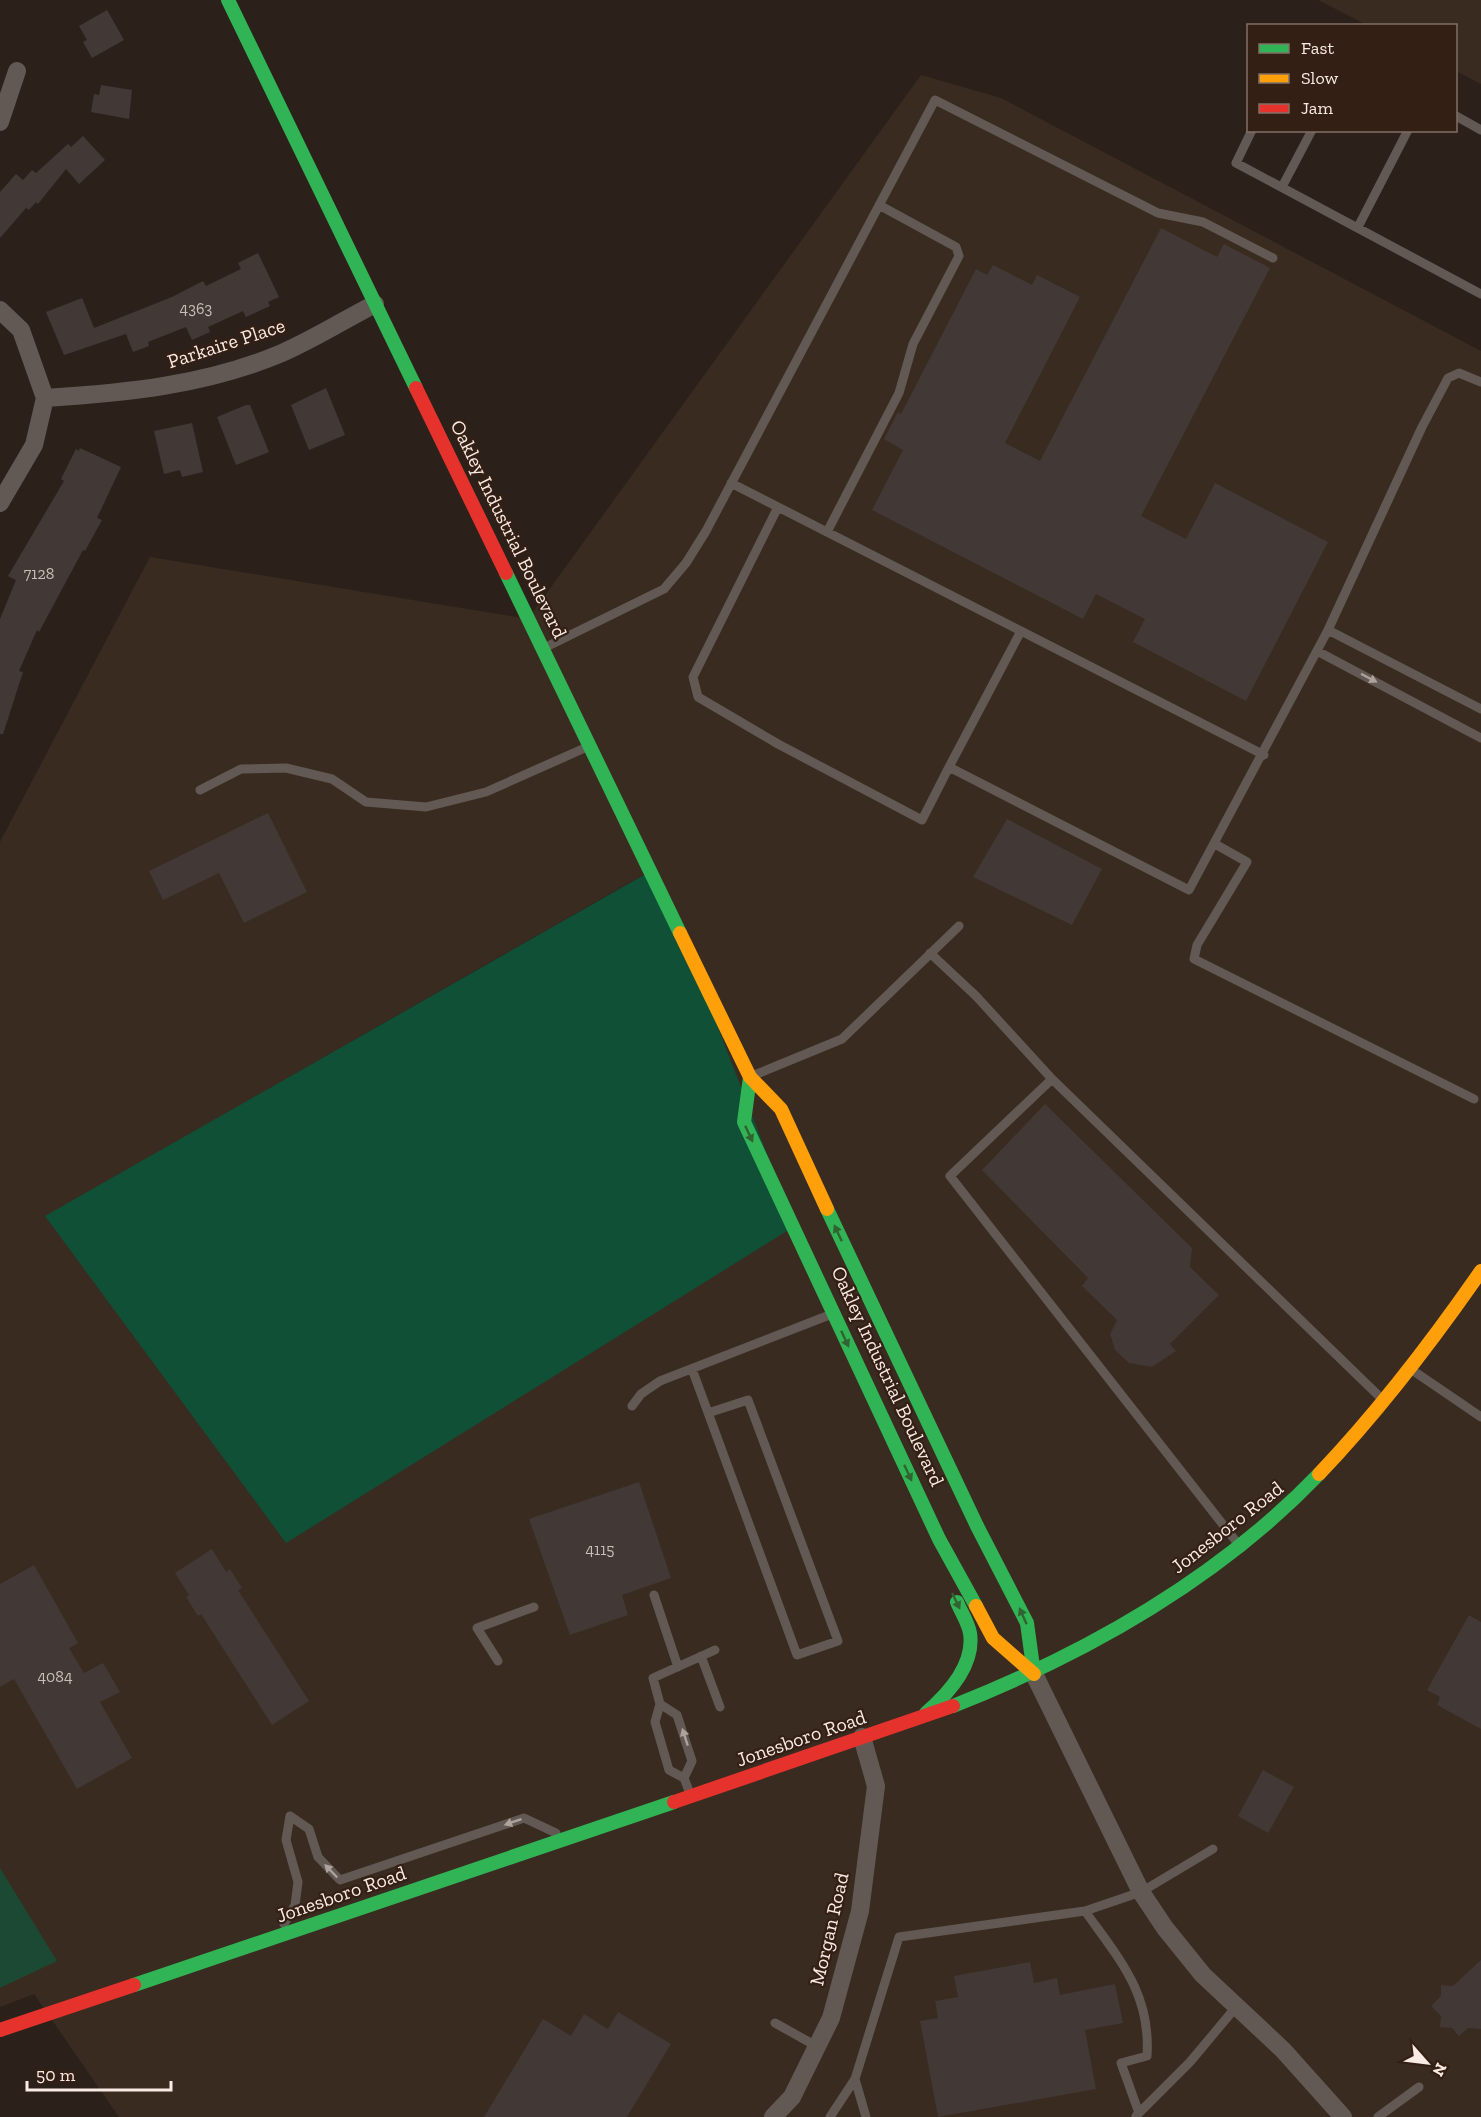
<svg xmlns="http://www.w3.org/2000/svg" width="1481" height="2117" font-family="'Zilla Slab',serif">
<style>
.commercial{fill:#3a2b20;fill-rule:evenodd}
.green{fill:#1b4933}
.forest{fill:#0f5036}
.building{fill:#423836}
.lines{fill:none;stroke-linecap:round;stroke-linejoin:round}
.lane{stroke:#635954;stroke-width:9}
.street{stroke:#635954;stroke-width:18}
.fast{stroke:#30b455;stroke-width:14}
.slow{stroke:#ff9f0a;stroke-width:14}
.jam{stroke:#e5322d;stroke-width:14}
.oneway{fill:#aea29c}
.oneway2{fill:#326231}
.labels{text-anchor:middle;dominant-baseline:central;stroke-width:4.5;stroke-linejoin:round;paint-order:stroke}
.number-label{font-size:16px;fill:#cbbeb8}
.street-label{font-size:20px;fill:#f9eae3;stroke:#331f13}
</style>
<rect width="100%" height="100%" fill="#2c211a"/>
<path class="commercial" d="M1318,0H1481V84L1456,71V26L1367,25Z
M921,75L1001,98L1481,351V2117H119L34,1994L0,2007V842L150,557L528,619ZM655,868L286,1542L46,1216Z"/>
<path class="green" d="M0,1868L57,1961L0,1988Z"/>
<path class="forest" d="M656,868L795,1226L286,1543L45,1216Z"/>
<path class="building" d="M107,10L124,40L92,58L83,42L87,40L79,26Z
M101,85L132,90L129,119L91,112L94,94L99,95Z
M83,136L105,160L79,184L66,169L38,204L36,202L29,210L26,208L0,238V192L16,174L23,180L32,170L36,173L68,144L71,147Z
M1161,228L1217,257L1224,244L1270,268L1141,516L1186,539L1215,483L1328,542L1246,701L1133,642L1145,619L1096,594L1083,619L872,510L903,450L884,439L898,412L901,414L976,269L987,275L993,265L1032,285L1037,275L1080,297L1005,443L1040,461Z
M258,253L279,297L268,302L270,306L246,317L243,311L208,327L210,332L192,340L186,327L148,342L149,346L133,352L126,334L64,355L46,312L82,298L94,328L172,297L203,281L206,286L241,269L238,263Z
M326,388L345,435L309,450L291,405Z
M246,405H250L269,452L236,465L217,417Z
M192,423L203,472L182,477L180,470L164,474L154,431Z
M80,448L121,467L97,518L102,520L85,551L83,550L39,632L37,630L19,671L23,672L3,734H0V619L16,580L8,576L64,481L61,479L76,449L79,451Z
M268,813L307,892L244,923L219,873L163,900L149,871Z
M1007,819L1102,869L1072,925L973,877Z
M1045,1104L1192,1248L1190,1267L1219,1295L1170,1344L1176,1351L1152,1367L1129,1363L1115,1350L1110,1334L1117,1320L1082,1286L1088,1278L982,1170Z
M639,1482L671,1578L622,1595L628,1615L570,1635L529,1519Z
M212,1549L226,1572L230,1569L242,1588L238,1590L309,1701L272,1725L201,1614L198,1616L186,1597L189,1595L175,1573Z
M34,1565L78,1643L69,1648L84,1673L103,1663L120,1692L100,1702L132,1758L77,1789L14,1679L0,1687V1584Z
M1469,1615L1481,1622V1729L1437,1705L1440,1697L1427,1690Z
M1263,1770L1294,1787L1268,1833L1238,1816Z
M1481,1960V2029L1468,2028L1459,2036L1452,2028L1440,2027L1441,2016L1431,2006L1441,1996V1985L1453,1986Z
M1030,1962L1034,1983L1057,1978L1060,1995L1115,1984L1123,2023L1085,2030L1096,2089L938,2117L920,2021L938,2018L935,2001L958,1997L954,1976Z
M618,2012L671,2044L627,2117H484L543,2019L571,2036L584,2014L608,2029Z"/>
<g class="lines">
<path class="lane" d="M1456,116L1481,130
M1252,130L1236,163L1481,294
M1282,187L1312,130
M1358,227L1408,130
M731,483L778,507
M827,532L899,393L913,344L959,256L956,247L879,205
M1328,630L1481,709
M544,648L664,589L686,563L706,531L935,100L1158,213L1203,222L1273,258
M1317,651L1481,738
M1264,755L1021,631L949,767L1189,890L1328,630L1422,427L1448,378L1459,373L1481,382
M949,767L922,820L778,744L698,697L693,677L778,507L1021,631
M200,790L241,769L286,768L332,779L366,802L426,807L486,792L587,747
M1215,844L1247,862L1197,945L1194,959L1474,1099
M930,953L976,996L1052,1079L1381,1398
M752,1076L842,1039L959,926
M1052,1079L950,1176L1235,1540
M692,1369L797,1655L838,1641L748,1400L708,1413
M1415,1372L1481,1417
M632,1406L641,1394L660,1381L832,1314
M654,1595L678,1667
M701,1656L720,1707
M498,1661L477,1628L534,1607
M660,1704L677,1715L692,1761L684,1778
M689,1791L684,1778L669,1770L655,1722L660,1704L653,1678L715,1650
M1085,1911C1119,1959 1151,1993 1147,2056L1121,2063L1139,2113
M284,1924L295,1905L298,1882L286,1840L290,1816L309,1829L318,1857L340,1880L524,1818L556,1833
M775,2023L818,2047
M855,2079L866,2117
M1136,2116L1190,2062L1236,2007
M830,2117L855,2079L899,1937L1085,1911L1141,1892L1213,1849
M1378,2117L1419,2087"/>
<path class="street" d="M0,122L17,71
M0,310L21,330L45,398L34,445L0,503
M45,398C126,393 206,385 282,353C314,339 344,320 375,304
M1034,1674L1141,1892L1165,1928L1203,1975L1283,2050L1343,2117
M773,2117L792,2097L831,2018L860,1911L876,1786L862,1737"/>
<path class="fast" d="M228,0L416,388
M506,573L680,933
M750,1077L744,1122L939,1539L976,1606
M827,1209L977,1526L1027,1623L1034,1674
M953,1706C1087,1653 1218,1579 1319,1474
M926,1713C948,1694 975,1665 970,1633C968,1622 961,1612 957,1602
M134,1985L674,1802"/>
<path class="slow" d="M680,933L750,1077L781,1109L827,1209
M1319,1474C1380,1410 1431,1343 1481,1271
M976,1606L993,1638L1034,1674"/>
<path class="jam" d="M416,388L506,573
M674,1802L953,1706
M0,2030L134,1985"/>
</g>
<defs><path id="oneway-solid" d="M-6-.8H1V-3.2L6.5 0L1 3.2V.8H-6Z" transform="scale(1.5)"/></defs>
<g class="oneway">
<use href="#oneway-solid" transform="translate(1369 678) rotate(28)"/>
<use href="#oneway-solid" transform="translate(685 1737) rotate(-108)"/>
<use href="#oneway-solid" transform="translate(513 1822) rotate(161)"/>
<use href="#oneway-solid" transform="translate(331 1871) rotate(-134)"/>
</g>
<g class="oneway2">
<use href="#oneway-solid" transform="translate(749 1134) rotate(65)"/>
<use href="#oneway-solid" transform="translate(838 1233) rotate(-115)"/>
<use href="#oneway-solid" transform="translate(845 1339) rotate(65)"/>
<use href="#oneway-solid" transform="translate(908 1473) rotate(65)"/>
<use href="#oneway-solid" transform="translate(956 1601) rotate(64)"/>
<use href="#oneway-solid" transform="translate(1023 1616) rotate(-114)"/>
</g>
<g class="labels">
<g class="number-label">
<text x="196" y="308">4363</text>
<text x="39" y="573">7128</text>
<text x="600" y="1549">4115</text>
<text x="55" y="1676">4084</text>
</g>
<g class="street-label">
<text transform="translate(226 343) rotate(-18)">Parkaire Place</text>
<text transform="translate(509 529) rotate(64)">Oakley Industrial Boulevard</text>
<text transform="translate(888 1376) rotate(65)">Oakley Industrial Boulevard</text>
<text transform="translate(1227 1527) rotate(-38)">Jonesboro Road</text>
<text transform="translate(801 1738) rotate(-19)">Jonesboro Road</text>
<text transform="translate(341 1894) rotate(-19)">Jonesboro Road</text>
<text transform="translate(829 1929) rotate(-77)">Morgan Road</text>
</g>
</g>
<rect x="1247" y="24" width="210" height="108" fill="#331f13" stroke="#827066" stroke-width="1.5"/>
<rect x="1259" y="44" width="30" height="9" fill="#30b455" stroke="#827066" stroke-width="1.5"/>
<text x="1301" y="54" font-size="18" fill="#f9eae3">Fast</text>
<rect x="1259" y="74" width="30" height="9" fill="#ff9f0a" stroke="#827066" stroke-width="1.5"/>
<text x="1301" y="84" font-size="18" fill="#f9eae3">Slow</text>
<rect x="1259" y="104" width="30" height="9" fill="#e5322d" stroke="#827066" stroke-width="1.5"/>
<text x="1301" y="114" font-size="18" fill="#f9eae3">Jam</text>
<g transform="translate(1427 2063) rotate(118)" stroke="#331f13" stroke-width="4.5" paint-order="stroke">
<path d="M0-4.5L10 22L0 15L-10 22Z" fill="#f9eae3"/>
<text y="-9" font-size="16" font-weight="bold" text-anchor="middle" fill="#f9eae3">N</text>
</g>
<path d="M27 2081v9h144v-9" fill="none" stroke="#f9eae3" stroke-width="3"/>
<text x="36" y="2081" font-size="18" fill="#f9eae3" stroke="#331f13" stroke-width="4.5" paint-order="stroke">50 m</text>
</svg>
